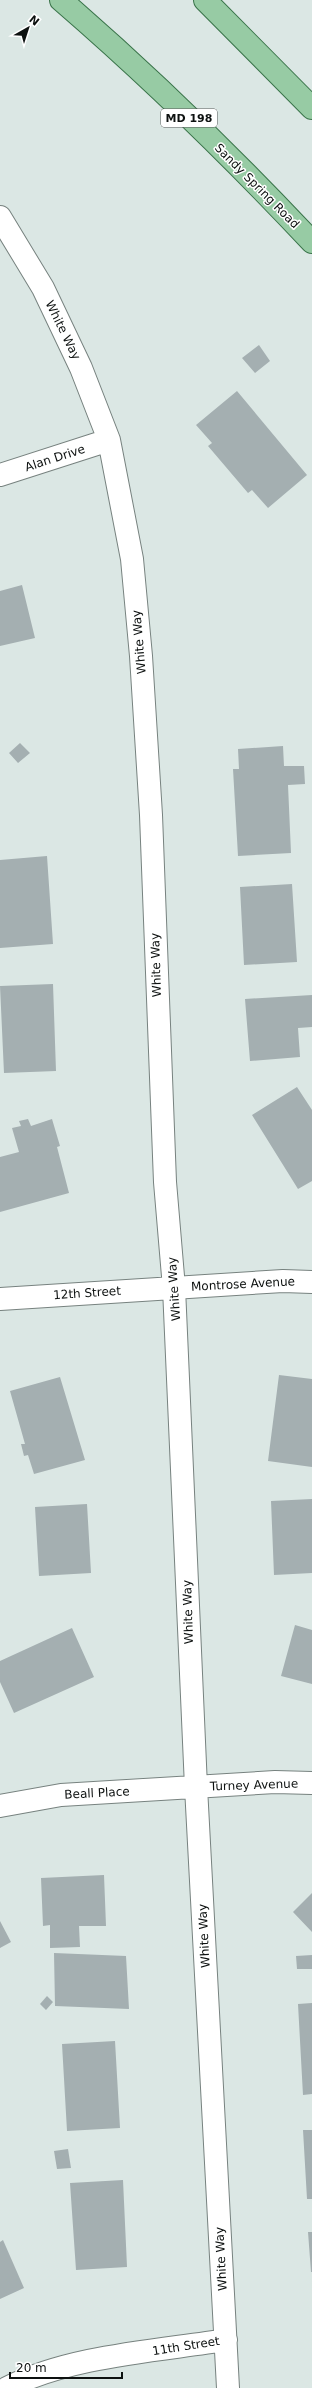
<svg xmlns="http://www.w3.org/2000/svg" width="312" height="2388" font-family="'DejaVu Sans',sans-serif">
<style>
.building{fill:#a4afb1}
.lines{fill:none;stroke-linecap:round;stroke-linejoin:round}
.minor-casing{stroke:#77827f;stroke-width:24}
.primary-casing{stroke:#397349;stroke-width:24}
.minor{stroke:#fff;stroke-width:22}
.primary{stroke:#97cba4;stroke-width:22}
.labels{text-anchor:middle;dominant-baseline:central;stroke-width:3;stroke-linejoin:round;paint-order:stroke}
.shield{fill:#fff;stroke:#565858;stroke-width:1}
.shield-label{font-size:11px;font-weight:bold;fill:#0d1110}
.street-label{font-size:12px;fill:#0d1110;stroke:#fff}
</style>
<rect width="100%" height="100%" fill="#dbe7e4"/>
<path class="building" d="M259,345L270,361L255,373L242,358Z
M237,391L307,475L268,508L252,490L248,493L208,446L212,443L196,425Z
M22,585L35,638L0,646V591Z
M20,743L30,753L18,763L9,753Z
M283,746L284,766H304L305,784L288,785L291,853L238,856L233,769H239L238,749Z
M47,856L53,944L0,948V860Z
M292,884L297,962L244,965L240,887Z
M53,984L56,1071L4,1073L0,986Z
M312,995V1027L298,1028L300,1057L250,1061L245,999Z
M297,1087L312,1110V1181L298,1189L252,1115Z
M28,1119L31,1126L52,1119L60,1146L57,1147L69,1193L0,1212V1157L19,1152L12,1128L21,1126L19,1121Z
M279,1375L312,1379V1467L268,1461Z
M60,1377L85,1460L34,1474L28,1455L24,1456L21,1444H25L10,1391Z
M312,1499V1573L274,1575L271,1501Z
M87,1504L91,1573L39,1576L35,1507Z
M295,1625L312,1630V1684L281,1676Z
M72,1628L94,1677L14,1713L0,1682V1661Z
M104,1875L106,1926H79L80,1947L50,1948V1925L43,1926L41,1878Z
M312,1893V1932L293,1912Z
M0,1921L11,1942L0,1948Z
M54,1953L126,1956L129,2009L55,2006Z
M312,1955V1969H297L296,1956Z
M47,1996L53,2002L46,2010L40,2004Z
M312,2003V2094L303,2095L298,2004Z
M115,2041L120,2128L67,2131L62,2044Z
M303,2130H312V2199H307Z
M68,2149L71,2168L57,2169L54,2151Z
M123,2180L127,2267L76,2270L70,2183Z
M308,2232H312V2272H311Z
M3,2240L24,2288L0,2299V2242Z"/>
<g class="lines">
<defs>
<path id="minor" d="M0,217L43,288L81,368L109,440L132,559L141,656L151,815L165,1182L174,1288L196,1787L228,2388
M0,475L109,440
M0,1299L283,1281L312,1282
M0,1806L61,1795L275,1782L312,1783
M7,2388C69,2356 156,2351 226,2340"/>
<path id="primary" d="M61,0C149,76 232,157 312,242
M205,0L312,108"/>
</defs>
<use href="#minor" class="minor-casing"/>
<use href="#primary" class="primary-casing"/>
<use href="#minor" class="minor"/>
<use href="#primary" class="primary"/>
</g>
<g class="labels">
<rect class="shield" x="161" y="109" width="56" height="18" rx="3"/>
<g class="shield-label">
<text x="189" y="118">MD 198</text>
</g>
<g class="street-label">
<text transform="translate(257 186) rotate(45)">Sandy Spring Road</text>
<text transform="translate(63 330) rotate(64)">White Way</text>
<text transform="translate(55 458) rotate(-18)">Alan Drive</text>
<text transform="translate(139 642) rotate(-95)">White Way</text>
<text transform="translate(156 965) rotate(-92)">White Way</text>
<text transform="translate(243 1284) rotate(-3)">Montrose Avenue</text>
<text transform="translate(174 1289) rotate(-94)">White Way</text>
<text transform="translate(87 1293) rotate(-4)">12th Street</text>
<text transform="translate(188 1612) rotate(-92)">White Way</text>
<text transform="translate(254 1785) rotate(-2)">Turney Avenue</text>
<text transform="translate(97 1793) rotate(-3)">Beall Place</text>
<text transform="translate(204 1936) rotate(-93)">White Way</text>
<text transform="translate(221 2259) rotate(-93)">White Way</text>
<text transform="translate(186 2346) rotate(-9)">11th Street</text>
</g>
</g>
<g transform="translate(28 28) rotate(39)" stroke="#ffffff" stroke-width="3" paint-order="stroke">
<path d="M0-3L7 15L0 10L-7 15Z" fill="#0d1110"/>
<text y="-6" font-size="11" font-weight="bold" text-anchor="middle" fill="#0d1110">N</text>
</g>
<path d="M10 2372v6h112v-6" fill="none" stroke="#0d1110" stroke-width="2"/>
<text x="16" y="2372" font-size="12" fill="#0d1110" stroke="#ffffff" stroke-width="3" paint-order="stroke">20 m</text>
</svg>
